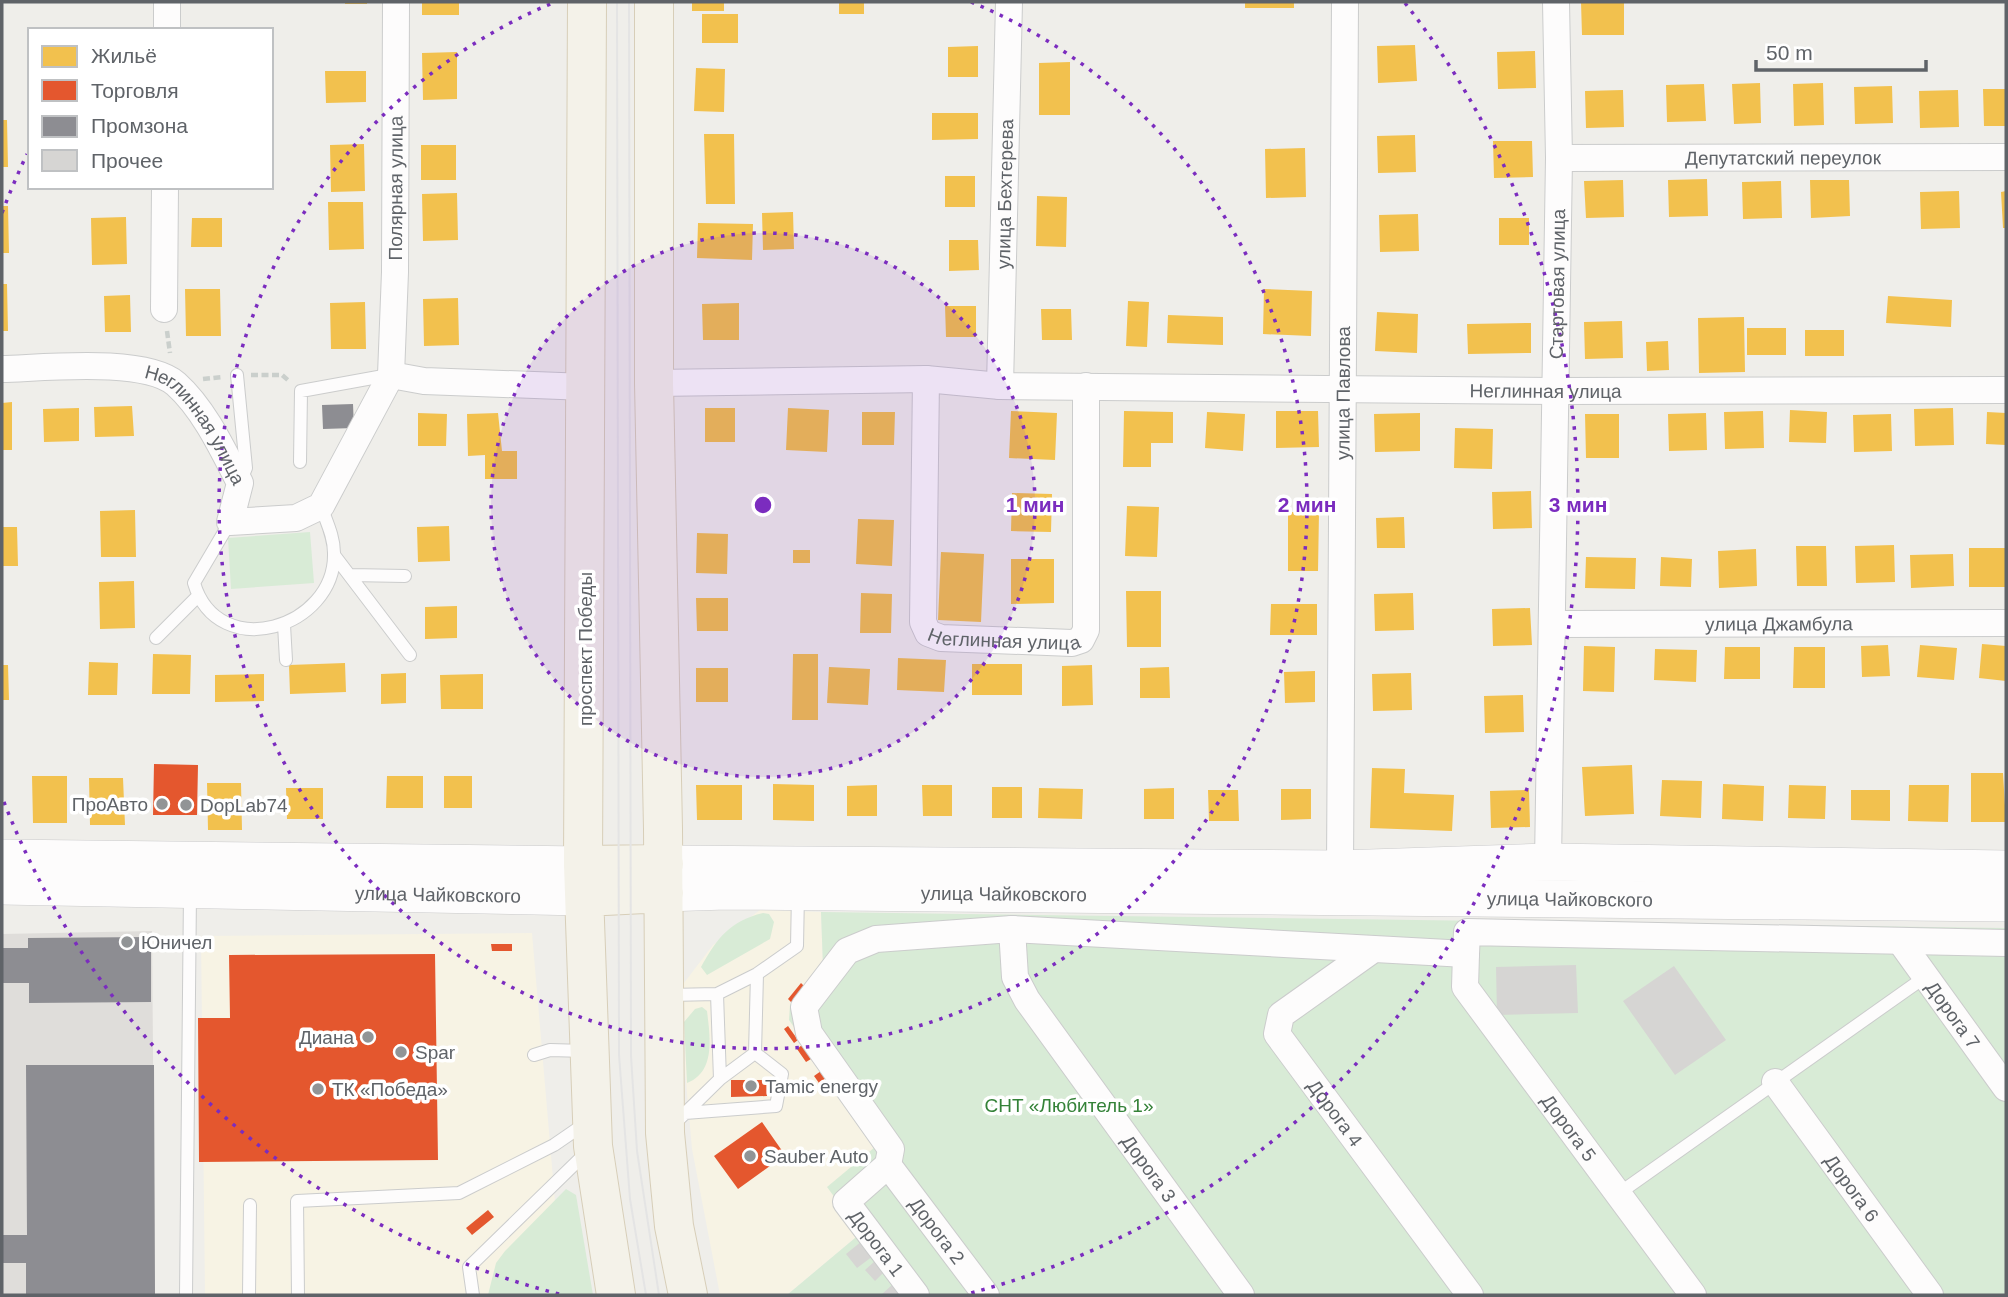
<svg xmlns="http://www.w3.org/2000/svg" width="2008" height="1297" font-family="Helvetica,sans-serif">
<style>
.commercial{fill:#f7f3e4}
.industrial{fill:#dfddda}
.green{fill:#d8ebd6}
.homes{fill:#f2c14e}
.shops{fill:#e4572e}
.industry{fill:#8d8d92}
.building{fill:#d6d5d3}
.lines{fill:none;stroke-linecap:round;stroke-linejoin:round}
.service-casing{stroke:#cbcccc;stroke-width:14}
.minor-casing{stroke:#cbcccc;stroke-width:28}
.secondary-casing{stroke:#cacacb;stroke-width:38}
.primary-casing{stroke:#d7ceb8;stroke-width:40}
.path{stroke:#cacfcc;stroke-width:4.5;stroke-dasharray:7 3.5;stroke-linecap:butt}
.service{stroke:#fdfcfc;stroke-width:12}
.minor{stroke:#fdfcfc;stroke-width:26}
.secondary{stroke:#fdfcfc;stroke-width:37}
.primary{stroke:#f4f2e9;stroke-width:38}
.tram{stroke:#e4e4e4;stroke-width:2}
.ring{fill:none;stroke:#7b2cbf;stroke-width:3.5;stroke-dasharray:3.5 7}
.poi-dot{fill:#919496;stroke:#fff;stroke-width:2.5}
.labels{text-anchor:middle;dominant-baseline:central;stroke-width:7;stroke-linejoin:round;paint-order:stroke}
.street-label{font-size:19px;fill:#5f6368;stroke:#fff}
.poi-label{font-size:19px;fill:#5f6368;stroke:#fff;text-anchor:start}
.park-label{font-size:19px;fill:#348238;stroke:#fff}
.centre{fill:#7b2cbf;stroke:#fff;stroke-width:3.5}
.ring-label{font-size:21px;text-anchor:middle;font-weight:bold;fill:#7b2cbf;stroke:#fff;stroke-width:7;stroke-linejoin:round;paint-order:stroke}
</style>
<rect width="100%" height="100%" fill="#efeeea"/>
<path class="commercial" d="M760,910L821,912L823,967L881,1142L861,1233L787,1295H720L692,1149L685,1070L684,983L713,945Z
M532,933L563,1295H205L201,936Z"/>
<path class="industrial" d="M152,931L155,1295H2V934Z"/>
<path class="green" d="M310,532L314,583L231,589L228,538Z
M821,912L2006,928V1295H787L861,1233L827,1187L881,1142L840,1093L789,1020L790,1005L823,967Z
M763,913L769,914L774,922L770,939L707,975L701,967C717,938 730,921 763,913Z
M702,1007L707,1011C710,1036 716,1072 687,1083L684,1022L695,1009Z
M566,1189L576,1195L593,1295H488L496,1263L505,1251Z"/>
<path class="homes" d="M345,2H367V4H345Z
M422,2H459V15H422Z
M692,2H724V11H692Z
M839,2H864V14H839Z
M1245,2H1294V8H1245Z
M1581,2H1624V35H1582Z
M702,14H738V43H702Z
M1415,45L1417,81L1378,83L1377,46Z
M978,46V77H948V47Z
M1535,51L1536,88L1498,89L1497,52Z
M457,52V99L423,100L422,53Z
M1070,62V115H1039V63Z
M696,68L725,69L724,112L694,111Z
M325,71H366V102L326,103Z
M1760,83L1761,123L1734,124L1732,84Z
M1823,83L1824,125L1794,126L1793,84Z
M1704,84L1706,121L1667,122L1666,85Z
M1892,86L1893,123L1855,124L1854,87Z
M1983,89H2006V126H1984Z
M1623,90L1624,127L1586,128L1585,91Z
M1958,90L1959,127L1920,128L1919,91Z
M932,113H978V139L932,140Z
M2,120H7L8,167H2Z
M704,134H734L735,204H706Z
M1415,135L1416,172L1378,173L1377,136Z
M1493,141H1532L1533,177L1494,178Z
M364,144L365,191L331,192L330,145Z
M421,145H456V180H421Z
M1305,148L1306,197L1266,198L1265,149Z
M945,176H975V207H945Z
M1707,179L1708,216L1669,217L1668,180Z
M1623,180L1624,217L1586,218L1584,181Z
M1810,180H1849L1850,216L1811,218Z
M1781,181L1782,218L1743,219L1742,182Z
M1959,191L1960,228L1921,229L1920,192Z
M2006,191V228H2003L2001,192Z
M457,193L458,240L423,241L422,194Z
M1037,196L1067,197L1066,247L1036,246Z
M328,202H363L364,249L329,250Z
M2,206H8L9,253H2Z
M793,212L794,249L763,250L762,213Z
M1418,214L1419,251L1380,252L1379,215Z
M126,217L127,264L92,265L91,218Z
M192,218H222V247H191Z
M1499,218H1529V245H1499Z
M698,223L753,224L752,260L697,258Z
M949,240H978L979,270L949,271Z
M2,284H7L8,331H2Z
M185,289H220L221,336H186Z
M1264,289L1312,291L1311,336L1263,334Z
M130,295L131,332H105L104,296Z
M1888,296L1952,300L1951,327L1886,323Z
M458,298L459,345L424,346L423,299Z
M1128,301L1149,302L1147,347L1126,346Z
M365,302L366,349H331L330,303Z
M739,303V340H703L702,304Z
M945,306H976V337H946Z
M1041,309H1071L1072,340H1042Z
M1377,312L1418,314L1417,353L1375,351Z
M1168,315L1223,317V345L1167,343Z
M1744,317L1745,372L1699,373L1698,318Z
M1622,321L1623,358L1585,359L1584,322Z
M1531,323V353L1468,354L1467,324Z
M1747,328H1786V355H1747Z
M1805,330H1844V356H1805Z
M1668,341L1669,370L1647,371L1646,342Z
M12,402V450H2V403Z
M132,406L134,436L95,437L94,407Z
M79,408V441L44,442L43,409Z
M705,408H735V442H705Z
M788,408L829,410L827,452L786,450Z
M1953,408L1954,445L1915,446L1914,409Z
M1790,410L1827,412L1826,443L1789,442Z
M1011,411L1057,413L1055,460L1009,458Z
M1124,411L1173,412V443H1151V467H1123Z
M1276,411H1318L1319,447L1276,448Z
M1763,411L1764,448L1725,449L1724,412Z
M862,412H895L894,445H862Z
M1207,412L1245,414L1243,451L1205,448Z
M1987,412L2006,413V445L1986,444Z
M418,413L447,414L446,446H418Z
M498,413L502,451H517V479H485V455L468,456L467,414Z
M1420,413V451L1375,452L1374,414Z
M1706,413L1707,450L1669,451L1668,414Z
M1585,414H1619V458H1586Z
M1891,414L1892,451L1854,452L1853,415Z
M1455,428L1493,429L1492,469L1454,468Z
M1531,491L1532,528L1493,529L1492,492Z
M1012,493L1052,494L1051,532L1011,531Z
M1127,506L1159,507L1157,557L1125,556Z
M135,510L136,557H101L100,511Z
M1288,512H1319L1318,571H1288Z
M1404,517L1405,548H1377L1376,518Z
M858,519L894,520L892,566L856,564Z
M449,526L450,561L418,562L417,527Z
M2,527H17L18,566H2Z
M697,533L728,534L727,574L696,573Z
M1894,545L1895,582L1856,583L1855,546Z
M1796,546H1826L1827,586H1797Z
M1969,548H2006V587H1969Z
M1756,549L1757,586L1719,588L1718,551Z
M793,550H810V563H793Z
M941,552L984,554L981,622L938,620Z
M1953,554L1954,586L1911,588L1910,555Z
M1586,557L1636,558L1635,589L1585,588Z
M1661,557L1692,559L1691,587L1660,586Z
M1011,559H1054V603L1011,604Z
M134,581L135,628L100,629L99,582Z
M1126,591H1161V647H1127Z
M861,593L892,594L891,633H860Z
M1413,593L1414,630L1375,631L1374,594Z
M696,598H728V631H697Z
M1271,604H1317V635H1270Z
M457,606V638L425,639V607Z
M1530,608L1532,645L1493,646L1492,609Z
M1982,644L2006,646V681L1979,678Z
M1888,645L1890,676L1862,677L1861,646Z
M1920,645L1957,648L1954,680L1917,677Z
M1584,646L1615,647L1614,692L1583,691Z
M1725,647H1760V679H1724Z
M1794,647H1825V688H1793Z
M1655,649L1697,650L1696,682L1654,680Z
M153,654L191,655L190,694H152Z
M793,654H818V720H792Z
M898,658L946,660L944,692L897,690Z
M89,662L118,663L117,695H88Z
M345,663L346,692L290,694L289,665Z
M972,664H1022V695H972Z
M2,665H8L9,700H2Z
M1092,665L1093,705L1062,706V666Z
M829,667L870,669L868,705L827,703Z
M1169,667L1170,698H1140V668Z
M696,668H728V702H696Z
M1315,671V702L1285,703L1284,672Z
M406,673V703L381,704V674Z
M1411,673L1412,710L1373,711L1372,674Z
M264,674V701L215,702V675Z
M483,674V709H441L440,675Z
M1523,695L1524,732L1485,733L1484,696Z
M1632,765L1634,814L1585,816L1582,767Z
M1372,768L1405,769L1404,793L1454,795L1452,831L1370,828Z
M1971,773H2003L2006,822H1971Z
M32,776H67V823H33Z
M387,776H423V808H386Z
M444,776H472V808H444Z
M89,778H123L125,825H90Z
M1662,780L1702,781L1701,818L1660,816Z
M207,783H241L242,830H208Z
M773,784L814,785V821L773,820Z
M1723,784L1764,786L1763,821L1722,819Z
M696,785H742V820H697Z
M877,785V816H847V786Z
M922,785H952V816H923Z
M1789,785L1826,786L1825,819L1788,818Z
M1909,785H1949L1948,822L1908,821Z
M992,787H1022V818H992Z
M286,788H323V819H287Z
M1039,788L1083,789L1082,819L1038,818Z
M1174,788V819H1144V789Z
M1281,789H1311V819L1281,820Z
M1208,790H1238L1239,821H1209Z
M1529,790L1530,827L1491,828L1490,791Z
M1851,790H1890V821L1851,820Z"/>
<path class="shops" d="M154,764L198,765L197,815H153Z
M491,944H512V951H492Z
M435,954L438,1160L199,1162L198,1018H230L229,955Z
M801,983L805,987L792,1003L788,999Z
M788,1026L798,1040L794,1043L784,1029Z
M802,1045L811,1059L806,1062L797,1049Z
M821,1071L826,1078L819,1083L814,1076Z
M731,1080H767V1096L731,1097Z
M762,1122L785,1155L738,1189L714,1156Z
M488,1210L494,1217L472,1235L466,1228Z"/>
<path class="industry" d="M353,404L354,428L323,429L322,405Z
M151,937V1002L29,1003V983H2V948H28V938Z
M26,1065H154L155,1295H26V1263H2V1235H27Z"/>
<path class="building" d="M1576,965L1578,1013L1497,1015L1496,967Z
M1674,966L1726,1040L1675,1075L1623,1001Z
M862,1241L873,1256L857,1268L846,1254Z
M875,1261L885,1271L875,1281L865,1270Z
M893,1284L902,1295H881Z"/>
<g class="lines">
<defs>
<path id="service" d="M237,375L246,468L241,480
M300,462L301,391L389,375
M230,522L194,583C218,664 336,628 334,553C334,536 326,521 321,506
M334,555L410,655
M350,575L405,576
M284,625L286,660
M156,638L198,596
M717,994L757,974L797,946L798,893
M669,995L717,994L720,1079L673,1125
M534,1055L550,1050L585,1051
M720,1079L755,1053L757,974
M685,1113L776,1106L782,1074L755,1053
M1618,1194L1925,977
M186,1295L190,893
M249,1295L250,1205
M298,1295L297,1201L459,1193L554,1145L586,1123
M473,1295L469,1267L588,1151"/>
<g id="minor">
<path d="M167,30V2"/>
<path id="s1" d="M1559,158L2006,157"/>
<path d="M164,309L165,187"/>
<path id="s2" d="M2,369C43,368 145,357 176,384C204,409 223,450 240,483L230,522L296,518L321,506L391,375L424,381L587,387"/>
<path id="s3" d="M391,375L395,272L396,2"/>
<path id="s4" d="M926,379L923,622L928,633L941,638L1072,643L1081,640L1086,630V386"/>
<path id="s5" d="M654,383L926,379L1000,386L1556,391L2006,390"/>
<path id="s6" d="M1000,386L1009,2"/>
<path id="s7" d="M1553,624L2006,623"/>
<path id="s8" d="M1548,862L1559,158L1556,2"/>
<path id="s9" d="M1340,869L1345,2"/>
<path id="s10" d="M1012,929L1015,977L1027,1000L1241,1295"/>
<path id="s11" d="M1900,941L2006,1088"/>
<path id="s12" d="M1371,951L1281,1015L1277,1034L1470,1295"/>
<path id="s13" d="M1466,954L1465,987L1693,1295"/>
<path id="s14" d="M1775,1082L1930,1295"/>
<path d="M888,1165L891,1149L809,1033L804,1007L847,951L876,939L1012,929L1466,954L1467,932L2006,943"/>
<path id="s15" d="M888,1165L846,1202L916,1295"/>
<path id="s16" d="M888,1165L986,1295"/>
</g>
<g id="secondary">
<path d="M2,858L583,865"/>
<path d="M664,864L1340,869L1548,862L2006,869"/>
<path id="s17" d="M2,886L585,897"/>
<path id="s18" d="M664,893L726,891L2006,903"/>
</g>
<path id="primary" d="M587,2L583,865L593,1146L616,1295
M654,2V383L663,829L665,1133L674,1226L688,1295
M583,865L664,864
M585,897L664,893"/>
</defs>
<use href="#service" class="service-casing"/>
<use href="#minor" class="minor-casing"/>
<use href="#secondary" class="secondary-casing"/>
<use href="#primary" class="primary-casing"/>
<path class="path" d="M167,331L170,353
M251,375H282L289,381
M203,379L222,377"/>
<use href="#service" class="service"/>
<use href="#minor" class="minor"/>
<use href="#secondary" class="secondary"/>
<use href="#primary" class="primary"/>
<path class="tram" d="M617,2L619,1055L630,1199L646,1295
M629,2L631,1056L637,1151L659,1295"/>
</g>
<circle cx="763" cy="505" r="272" fill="#7b2cbf" fill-opacity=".12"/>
<g class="ring">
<circle cx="763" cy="505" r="272"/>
<path d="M971 2A544 544 0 1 1 555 2"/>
<path d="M559 1294A815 815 0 0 1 2 797M2 213A815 815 0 0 1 27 154M1405 3A815 815 0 0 1 967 1294"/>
</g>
<g class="poi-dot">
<circle cx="162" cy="804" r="7"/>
<circle cx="186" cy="805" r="7"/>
<circle cx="127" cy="942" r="7"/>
<circle cx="368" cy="1037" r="7"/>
<circle cx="401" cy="1052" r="7"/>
<circle cx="751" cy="1086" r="7"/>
<circle cx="318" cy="1089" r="7"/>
<circle cx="750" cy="1156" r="7"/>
</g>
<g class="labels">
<g class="street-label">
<text stroke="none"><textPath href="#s1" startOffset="224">Депутатский переулок</textPath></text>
<text stroke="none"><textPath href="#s3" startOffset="187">Полярная улица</textPath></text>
<text stroke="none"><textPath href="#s6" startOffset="192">улица Бехтерева</textPath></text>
<text stroke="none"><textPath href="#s8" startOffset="578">Стартовая улица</textPath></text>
<text stroke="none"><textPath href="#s5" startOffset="892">Неглинная улица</textPath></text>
<text stroke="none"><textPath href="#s9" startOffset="476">улица Павлова</textPath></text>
<text stroke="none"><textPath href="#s2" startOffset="220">Неглинная улица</textPath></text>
<text stroke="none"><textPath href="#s7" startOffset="226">улица Джамбула</textPath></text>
<text stroke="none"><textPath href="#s4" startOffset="332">Неглинная улица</textPath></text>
<text transform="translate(585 649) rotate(-90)">проспект Победы</text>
<text stroke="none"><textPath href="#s18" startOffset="340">улица Чайковского</textPath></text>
<text stroke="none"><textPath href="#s17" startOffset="436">улица Чайковского</textPath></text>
<text stroke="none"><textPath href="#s18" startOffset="906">улица Чайковского</textPath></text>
<text stroke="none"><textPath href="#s11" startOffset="91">Дорога 7</textPath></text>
<text stroke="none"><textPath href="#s12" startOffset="228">Дорога 4</textPath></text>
<text stroke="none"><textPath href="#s13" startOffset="208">Дорога 5</textPath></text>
<text stroke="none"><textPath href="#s10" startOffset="282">Дорога 3</textPath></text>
<text stroke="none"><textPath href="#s14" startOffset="131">Дорога 6</textPath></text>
<text stroke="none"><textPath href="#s16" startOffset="82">Дорога 2</textPath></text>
<text stroke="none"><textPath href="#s15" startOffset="107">Дорога 1</textPath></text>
</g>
<g class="poi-label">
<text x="148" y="804" text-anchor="end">ПроАвто</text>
<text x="200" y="805">DopLab74</text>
<text x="141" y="942">Юничел</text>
<text x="354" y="1037" text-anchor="end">Диана</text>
<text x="415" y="1052">Spar</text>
<text x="765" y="1086">Tamic energy</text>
<text x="332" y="1089">ТК «Победа»</text>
<text x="764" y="1156">Sauber Auto</text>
</g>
<g class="park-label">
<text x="1069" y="1105">СНТ «Любитель 1»</text>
</g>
</g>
<circle cx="763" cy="505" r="10" class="centre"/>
<g class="ring-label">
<text x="1035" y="512">1 мин</text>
<text x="1307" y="512">2 мин</text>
<text x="1578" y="512">3 мин</text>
</g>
<rect width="2008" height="1297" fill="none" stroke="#5f6368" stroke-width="7"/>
<rect x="28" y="28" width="245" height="161" fill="#ffffff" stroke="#bfc1c3" stroke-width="2"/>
<rect x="42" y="46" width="35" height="21" fill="#f2c14e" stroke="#bfc1c3" stroke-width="2"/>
<text x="91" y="63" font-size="21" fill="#5f6368">Жильё</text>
<rect x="42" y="80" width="35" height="21" fill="#e4572e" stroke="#bfc1c3" stroke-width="2"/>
<text x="91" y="98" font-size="21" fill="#5f6368">Торговля</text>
<rect x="42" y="116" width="35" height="21" fill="#8d8d92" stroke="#bfc1c3" stroke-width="2"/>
<text x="91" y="133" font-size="21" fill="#5f6368">Промзона</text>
<rect x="42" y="150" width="35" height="21" fill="#d6d5d3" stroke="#bfc1c3" stroke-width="2"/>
<text x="91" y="168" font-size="21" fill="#5f6368">Прочее</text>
<path d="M1756 60v10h170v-10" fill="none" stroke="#5f6368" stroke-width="3.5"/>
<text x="1766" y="60" font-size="21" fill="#5f6368" stroke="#ffffff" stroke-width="5" paint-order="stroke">50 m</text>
</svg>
